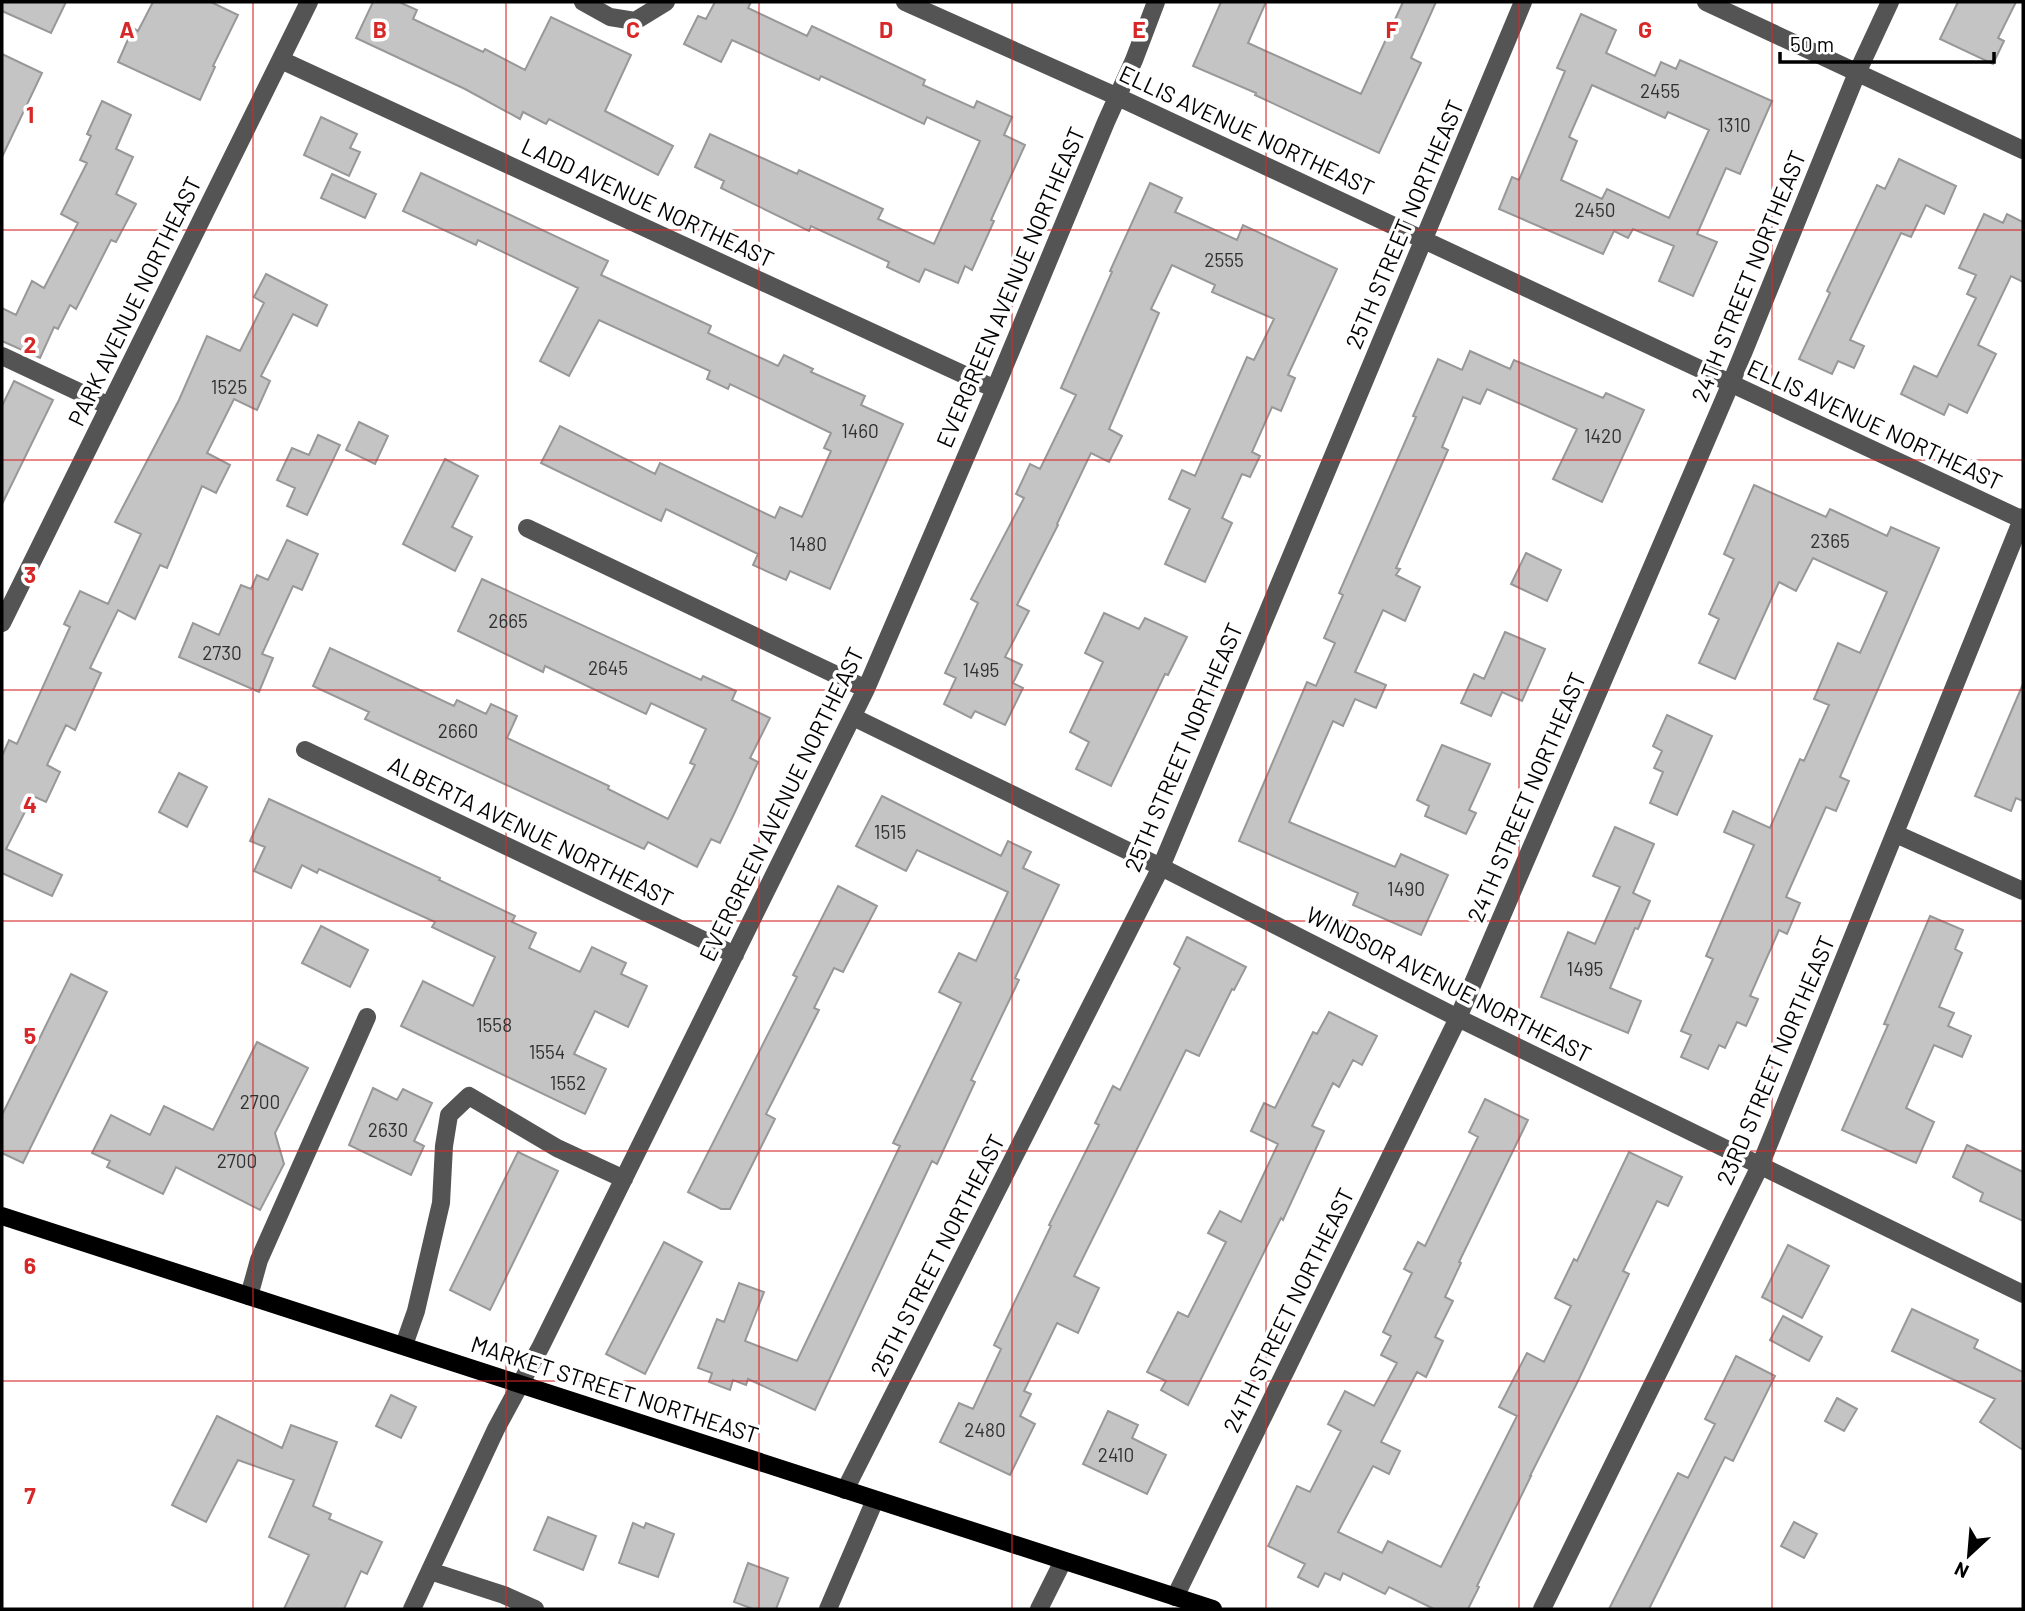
<svg xmlns="http://www.w3.org/2000/svg" width="2025" height="1611" font-family="Barlow,sans-serif">
<style>
.building{fill:#c4c4c4;stroke:#989898;stroke-width:2;fill-rule:evenodd}
.lines{fill:none;stroke-linecap:round;stroke-linejoin:round}
.minor{stroke:#545454;stroke-width:18}
.major{stroke:#000;stroke-width:18}
.grid{fill:none;stroke:#d62828;stroke-width:2;stroke-opacity:0.55}
.labels{text-anchor:middle;dominant-baseline:central;stroke-width:7;stroke-linejoin:round;paint-order:stroke}
.number-label{font-size:19px;fill:#313131}
.street-label{font-size:23px;fill:#000;stroke:#fff}
.grid-label{font-size:23px;text-anchor:middle;font-weight:bold;fill:#d62828;stroke:#fff;stroke-width:7;stroke-linejoin:round;paint-order:stroke}
</style>
<rect width="100%" height="100%" fill="#fff"/>
<path class="building" d="M2,2H66L51,33L2,11Z
M153,2H211L238,15L213,66L215,67L200,100L118,62L133,28L138,31Z
M373,2H399L417,10L413,19L483,52L485,49L525,70L551,17L631,55L605,111L673,146L658,175L549,119L546,124L523,112L520,119L465,89L356,38Z
M715,2H751L748,8L807,36L812,26L925,80L923,85L974,108L977,101L1012,117L1004,135L1025,145L991,220L994,221L972,270L965,266L958,283L925,269L919,282L887,267L889,262L811,226L809,231L721,188L724,181L695,167L710,134L797,174L799,170L883,209L878,219L934,244L980,141L927,117L924,124L821,76L819,80L732,40L721,62L684,44L698,16L706,19Z
M1221,2H1266L1248,43L1361,94L1403,2H1436L1411,58L1421,63L1379,153L1255,95L1256,93L1193,66Z
M1958,2H2016L1998,38L2004,41L1993,64L1940,39Z
M1581,14L1616,30L1606,53L1655,76L1661,62L1676,69L1680,60L1772,101L1740,174L1726,168L1697,234L1717,242L1693,296L1659,281L1674,246L1633,229L1628,238L1614,231L1603,254L1499,209L1512,177L1519,180L1565,71L1557,68ZM1592,85L1665,118L1668,112L1709,130L1669,218L1607,189L1602,199L1561,180L1577,141L1569,137Z
M2,54L42,73L2,157Z
M102,101L131,115L116,149L133,157L116,194L136,204L116,242L111,240L76,309L70,305L58,329L54,327L40,358L2,341V308L16,315L32,281L44,288L78,223L61,214L87,163L80,160L91,136L87,134Z
M321,117L357,134L350,148L360,152L349,176L304,155Z
M1899,159L1956,186L1944,214L1926,205L1911,237L1901,233L1850,340L1864,346L1854,368L1838,361L1832,374L1799,359L1830,293L1827,291L1877,185L1885,189Z
M421,173L608,261L601,275L711,326L708,333L778,366L784,355L813,369L811,372L865,396L861,405L903,424L830,589L790,571L786,580L753,565L758,554L666,509L661,521L541,463L560,426L655,474L660,463L775,518L780,507L802,517L831,451L824,448L831,433L730,384L728,389L707,379L710,371L599,320L569,376L540,361L578,288L478,240L476,245L403,211Z
M332,174L376,194L365,218L321,198Z
M1150,183L1182,198L1175,212L1237,240L1243,225L1337,269L1288,375L1295,378L1281,411L1272,407L1252,452L1260,456L1250,477L1242,474L1222,518L1232,523L1205,582L1165,564L1190,509L1169,499L1182,470L1195,476L1247,357L1254,360L1274,319L1212,292L1215,285L1172,265L1151,309L1159,313L1109,429L1122,436L1109,462L1091,453L1057,524L1058,525L1017,605L1029,611L1005,657L1022,665L1013,683L1023,688L1005,725L975,711L971,718L944,704L956,678L945,673L978,603L971,599L1024,498L1016,494L1030,464L1040,469L1076,395L1061,388L1112,272L1110,271Z
M1984,214L2003,223L2007,214L2023,222V282L2011,276L1978,345L1996,354L1967,413L1949,404L1944,415L1901,394L1914,366L1937,377L1976,298L1967,294L1976,275L1959,268Z
M266,274L327,305L317,326L293,314L261,376L270,381L257,410L234,399L207,453L230,465L216,493L202,486L167,568L160,565L135,619L118,610L90,668L101,673L75,730L66,725L47,765L60,772L46,802L33,796L6,849L62,875L52,896L2,873V756L9,740L17,744L70,627L64,624L80,591L108,604L141,534L115,522L179,400L207,336L240,351L264,303L254,297Z
M1470,351L1510,369L1514,360L1603,398L1606,393L1644,410L1602,502L1553,479L1577,429L1487,389L1480,404L1463,397L1442,447L1448,450L1396,568L1400,569L1396,575L1420,587L1405,621L1383,610L1355,672L1386,685L1376,708L1355,699L1343,726L1333,721L1289,822L1395,867L1401,854L1448,875L1421,935L1353,905L1358,893L1239,841L1307,682L1316,686L1335,643L1324,638L1343,595L1339,593L1416,417L1413,416L1438,359L1462,370Z
M14,381L53,400L2,504V406Z
M359,422L388,436L375,464L346,450Z
M318,435L340,445L307,515L287,506L295,488L277,480L292,448L309,455Z
M445,459L478,476L452,527L472,537L455,571L403,544Z
M1754,485L1826,517L1830,509L1887,536L1891,527L1939,548L1840,777L1849,781L1836,811L1826,807L1786,897L1800,903L1787,934L1779,930L1750,996L1758,999L1746,1026L1737,1022L1725,1048L1719,1045L1708,1069L1681,1057L1691,1035L1681,1031L1713,959L1706,956L1754,845L1724,832L1733,811L1770,828L1800,759L1804,761L1829,705L1814,699L1838,643L1860,653L1887,592L1813,558L1796,591L1779,582L1735,679L1699,663L1719,619L1709,614L1734,559L1724,554Z
M287,540L318,554L302,590L293,586L262,654L273,658L259,692L179,657L193,623L219,635L241,585L251,589L257,575L268,580Z
M1526,553L1561,570L1547,601L1511,584Z
M482,579L701,680L703,676L736,691L732,700L770,718L750,758L758,762L734,814L720,843L711,839L697,867L648,842L644,849L399,735L365,719L369,712L313,686L330,648L454,706L457,700L486,714L491,704L517,716L507,738L609,786L608,789L668,819L695,765L690,763L706,729L651,703L646,714L545,666L543,672L458,631Z
M1104,613L1139,629L1145,618L1187,637L1168,675L1165,674L1111,786L1076,769L1089,742L1070,732L1103,662L1085,653Z
M1505,632L1545,649L1522,701L1502,692L1491,716L1461,703L1474,674L1484,679Z
M2023,684V801L2016,798L2011,811L1975,796Z
M1667,715L1712,736L1677,815L1650,803L1663,772L1654,768L1662,751L1653,746Z
M1442,745L1490,764L1469,810L1476,813L1466,834L1425,816L1429,806L1417,800Z
M179,773L207,787L187,827L159,812Z
M882,796L1001,856L1008,841L1031,852L1023,868L1059,885L1015,978L1019,980L971,1080L975,1082L937,1164L932,1161L815,1410L748,1379L746,1385L733,1380L730,1390L709,1382L712,1373L698,1368L717,1319L724,1322L739,1283L764,1292L745,1341L797,1361L900,1146L893,1143L961,1003L939,992L959,953L976,961L1008,892L917,850L906,871L856,846Z
M269,799L440,878L439,880L515,916L512,922L536,933L529,948L580,972L592,947L626,963L621,974L647,986L628,1027L595,1011L574,1054L606,1069L585,1114L401,1026L423,981L473,1006L495,957L432,927L435,922L319,869L317,873L302,865L291,888L254,871L265,847L250,841Z
M1615,827L1654,844L1633,893L1650,901L1638,929L1635,928L1610,988L1641,1001L1628,1033L1541,997L1568,932L1595,944L1620,887L1593,876Z
M838,886L877,906L843,972L834,968L814,1008L819,1010L766,1114L775,1119L730,1209H721L688,1192L797,977L793,975Z
M1930,916L1963,930L1955,949L1962,953L1939,1007L1954,1013L1948,1026L1971,1036L1962,1057L1934,1045L1906,1108L1934,1122L1916,1163L1842,1130L1888,1025L1884,1024Z
M321,926L368,950L350,987L302,963Z
M1187,937L1246,967L1234,990L1232,989L1199,1056L1186,1050L1074,1276L1099,1288L1078,1333L1057,1323L1024,1391L1031,1394L1020,1416L1035,1424L1010,1475L940,1442L959,1403L973,1409L1001,1349L994,1345L1051,1226L1049,1225L1099,1125L1095,1123L1113,1086L1120,1090L1180,968L1174,964Z
M71,974L107,992L23,1163L2,1153V1115Z
M1329,1012L1377,1036L1362,1065L1353,1060L1339,1087L1333,1083L1312,1126L1324,1131L1283,1220L1281,1218L1188,1405L1161,1390L1166,1381L1147,1372L1178,1312L1188,1317L1226,1242L1208,1233L1220,1211L1241,1222L1278,1144L1251,1131L1264,1103L1275,1108L1313,1032L1317,1034Z
M257,1042L308,1068L275,1133L284,1164L260,1210L176,1167L163,1194L107,1167L110,1161L92,1153L111,1115L150,1135L164,1106L213,1130Z
M373,1088L397,1100L403,1089L432,1103L414,1141L424,1146L411,1175L349,1145Z
M1485,1099L1528,1120L1459,1262L1461,1263L1445,1297L1453,1301L1435,1337L1443,1341L1426,1377L1417,1372L1381,1442L1400,1451L1389,1474L1373,1466L1338,1532L1382,1553L1388,1541L1441,1567L1517,1416L1499,1407L1527,1353L1544,1362L1571,1306L1555,1298L1574,1259L1577,1261L1629,1152L1682,1177L1668,1206L1657,1201L1623,1271L1629,1274L1579,1379L1530,1476H1531L1477,1586L1479,1587L1468,1609H1434L1389,1587L1385,1594L1343,1573L1340,1580L1325,1573L1318,1587L1298,1577L1305,1564L1268,1546L1297,1486L1310,1492L1341,1431L1328,1424L1345,1391L1374,1406L1397,1363L1381,1355L1391,1336L1383,1332L1412,1273L1404,1269L1418,1242L1425,1246L1478,1137L1469,1132Z
M1967,1145L2023,1172V1221L1980,1201L1983,1193L1953,1177Z
M518,1152L558,1171L490,1310L450,1290Z
M664,1242L702,1262L645,1374L606,1354Z
M1788,1245L1829,1266L1802,1318L1762,1297Z
M1912,1309L1978,1340L1974,1348L2023,1372V1450L1980,1422L1995,1399L1892,1351Z
M1783,1316L1822,1337L1809,1361L1770,1340Z
M1736,1356L1775,1376L1733,1461L1725,1457L1649,1609H1609L1678,1473L1688,1478L1715,1424L1705,1419Z
M391,1395L416,1407L401,1438L376,1426Z
M1837,1398L1857,1409L1844,1431L1825,1421Z
M1108,1411L1138,1425L1132,1438L1166,1455L1147,1494L1083,1464Z
M217,1416L282,1448L291,1425L337,1442L313,1506L331,1514L329,1519L382,1542L367,1574L361,1571L344,1609H284L309,1555L269,1537L294,1480L238,1460L206,1522L172,1505Z
M548,1517L596,1536L583,1570L534,1550Z
M1794,1522L1817,1534L1804,1558L1781,1546Z
M633,1523L644,1528L646,1523L674,1534L658,1577L619,1563Z
M748,1563L788,1578L776,1609H753L734,1602Z"/>
<g class="lines">
<path class="minor" d="M583,2L610,17L635,21L666,2
M905,2L1118,97L2023,520
M1706,2L2023,150
M281,60L995,389
M2,356L109,406
M527,528L866,689
M2,623L309,2
M853,717L1161,867L1458,1018L2023,1294
M305,750L735,955
M1896,834L2023,891
M249,1296L259,1260L367,1017
M404,1345L416,1311L441,1203L444,1146L449,1115L469,1096L557,1148L624,1179
M845,1490L1161,867L1523,2
M430,1571L504,1595L535,1609
M1175,1597L1458,1018L1731,383L1857,73L1890,2
M412,1609L496,1429L541,1346L866,689L995,389L1106,122L1134,60L1156,2
M828,1609L875,1500
M1039,1609L1063,1561
M1542,1609L1760,1166L2023,517"/>
<path class="major" d="M2,1216L1213,1609"/>
</g>
<path class="grid" d="M253,2V1609M506,2V1609M759,2V1609M1012,2V1609M1266,2V1609M1519,2V1609M1772,2V1609M2,230H2023M2,460H2023M2,690H2023M2,921H2023M2,1151H2023M2,1381H2023"/>
<g class="labels">
<g class="number-label">
<text x="1660" y="90">2455</text>
<text x="1734" y="124">1310</text>
<text x="1595" y="209">2450</text>
<text x="1224" y="259">2555</text>
<text x="229" y="386">1525</text>
<text x="860" y="430">1460</text>
<text x="1603" y="435">1420</text>
<text x="1830" y="540">2365</text>
<text x="808" y="543">1480</text>
<text x="508" y="620">2665</text>
<text x="222" y="652">2730</text>
<text x="608" y="667">2645</text>
<text x="981" y="669">1495</text>
<text x="458" y="730">2660</text>
<text x="890" y="831">1515</text>
<text x="1406" y="888">1490</text>
<text x="1585" y="968">1495</text>
<text x="494" y="1024">1558</text>
<text x="547" y="1051">1554</text>
<text x="568" y="1082">1552</text>
<text x="260" y="1101">2700</text>
<text x="388" y="1129">2630</text>
<text x="237" y="1160">2700</text>
<text x="985" y="1429">2480</text>
<text x="1116" y="1454">2410</text>
</g>
<g class="street-label">
<text transform="translate(1247 130) rotate(25)">ELLIS AVENUE NORTHEAST</text>
<text transform="translate(648 202) rotate(25)">LADD AVENUE NORTHEAST</text>
<text transform="translate(1404 224) rotate(-67)">25TH STREET NORTHEAST</text>
<text transform="translate(1748 276) rotate(-68)">24TH STREET NORTHEAST</text>
<text transform="translate(1010 287) rotate(-67)">EVERGREEN AVENUE NORTHEAST</text>
<text transform="translate(134 301) rotate(-64)">PARK AVENUE NORTHEAST</text>
<text transform="translate(1875 424) rotate(25)">ELLIS AVENUE NORTHEAST</text>
<text transform="translate(1183 747) rotate(-67)">25TH STREET NORTHEAST</text>
<text transform="translate(1526 797) rotate(-67)">24TH STREET NORTHEAST</text>
<text transform="translate(781 804) rotate(-64)">EVERGREEN AVENUE NORTHEAST</text>
<text transform="translate(531 831) rotate(26)">ALBERTA AVENUE NORTHEAST</text>
<text transform="translate(1449 984) rotate(27)">WINDSOR AVENUE NORTHEAST</text>
<text transform="translate(1775 1060) rotate(-67)">23RD STREET NORTHEAST</text>
<text transform="translate(937 1255) rotate(-63)">25TH STREET NORTHEAST</text>
<text transform="translate(1288 1310) rotate(-64)">24TH STREET NORTHEAST</text>
<text transform="translate(615 1389) rotate(18)">MARKET STREET NORTHEAST</text>
</g>
</g>
<g class="grid-label">
<text x="127" y="38">A</text>
<text x="380" y="38">B</text>
<text x="633" y="38">C</text>
<text x="886" y="38">D</text>
<text x="1139" y="38">E</text>
<text x="1392" y="38">F</text>
<text x="1645" y="38">G</text>
<text x="30" y="123">1</text>
<text x="30" y="353">2</text>
<text x="30" y="583">3</text>
<text x="30" y="813">4</text>
<text x="30" y="1044">5</text>
<text x="30" y="1274">6</text>
<text x="30" y="1504">7</text>
</g>
<rect width="2025" height="1611" fill="none" stroke="#000000" stroke-width="7"/>
<g transform="translate(1969 1555) rotate(206)" stroke="#ffffff" stroke-width="5" paint-order="stroke">
<path d="M0-5L12 26L0 18L-12 26Z" fill="#000000"/>
<text y="-10" font-size="19" font-weight="bold" text-anchor="middle" fill="#000000">N</text>
</g>
<path d="M1780 52v10h214v-10" fill="none" stroke="#000000" stroke-width="3.5"/>
<text x="1790" y="52" font-size="21" fill="#000000" stroke="#ffffff" stroke-width="5" paint-order="stroke">50 m</text>
</svg>
